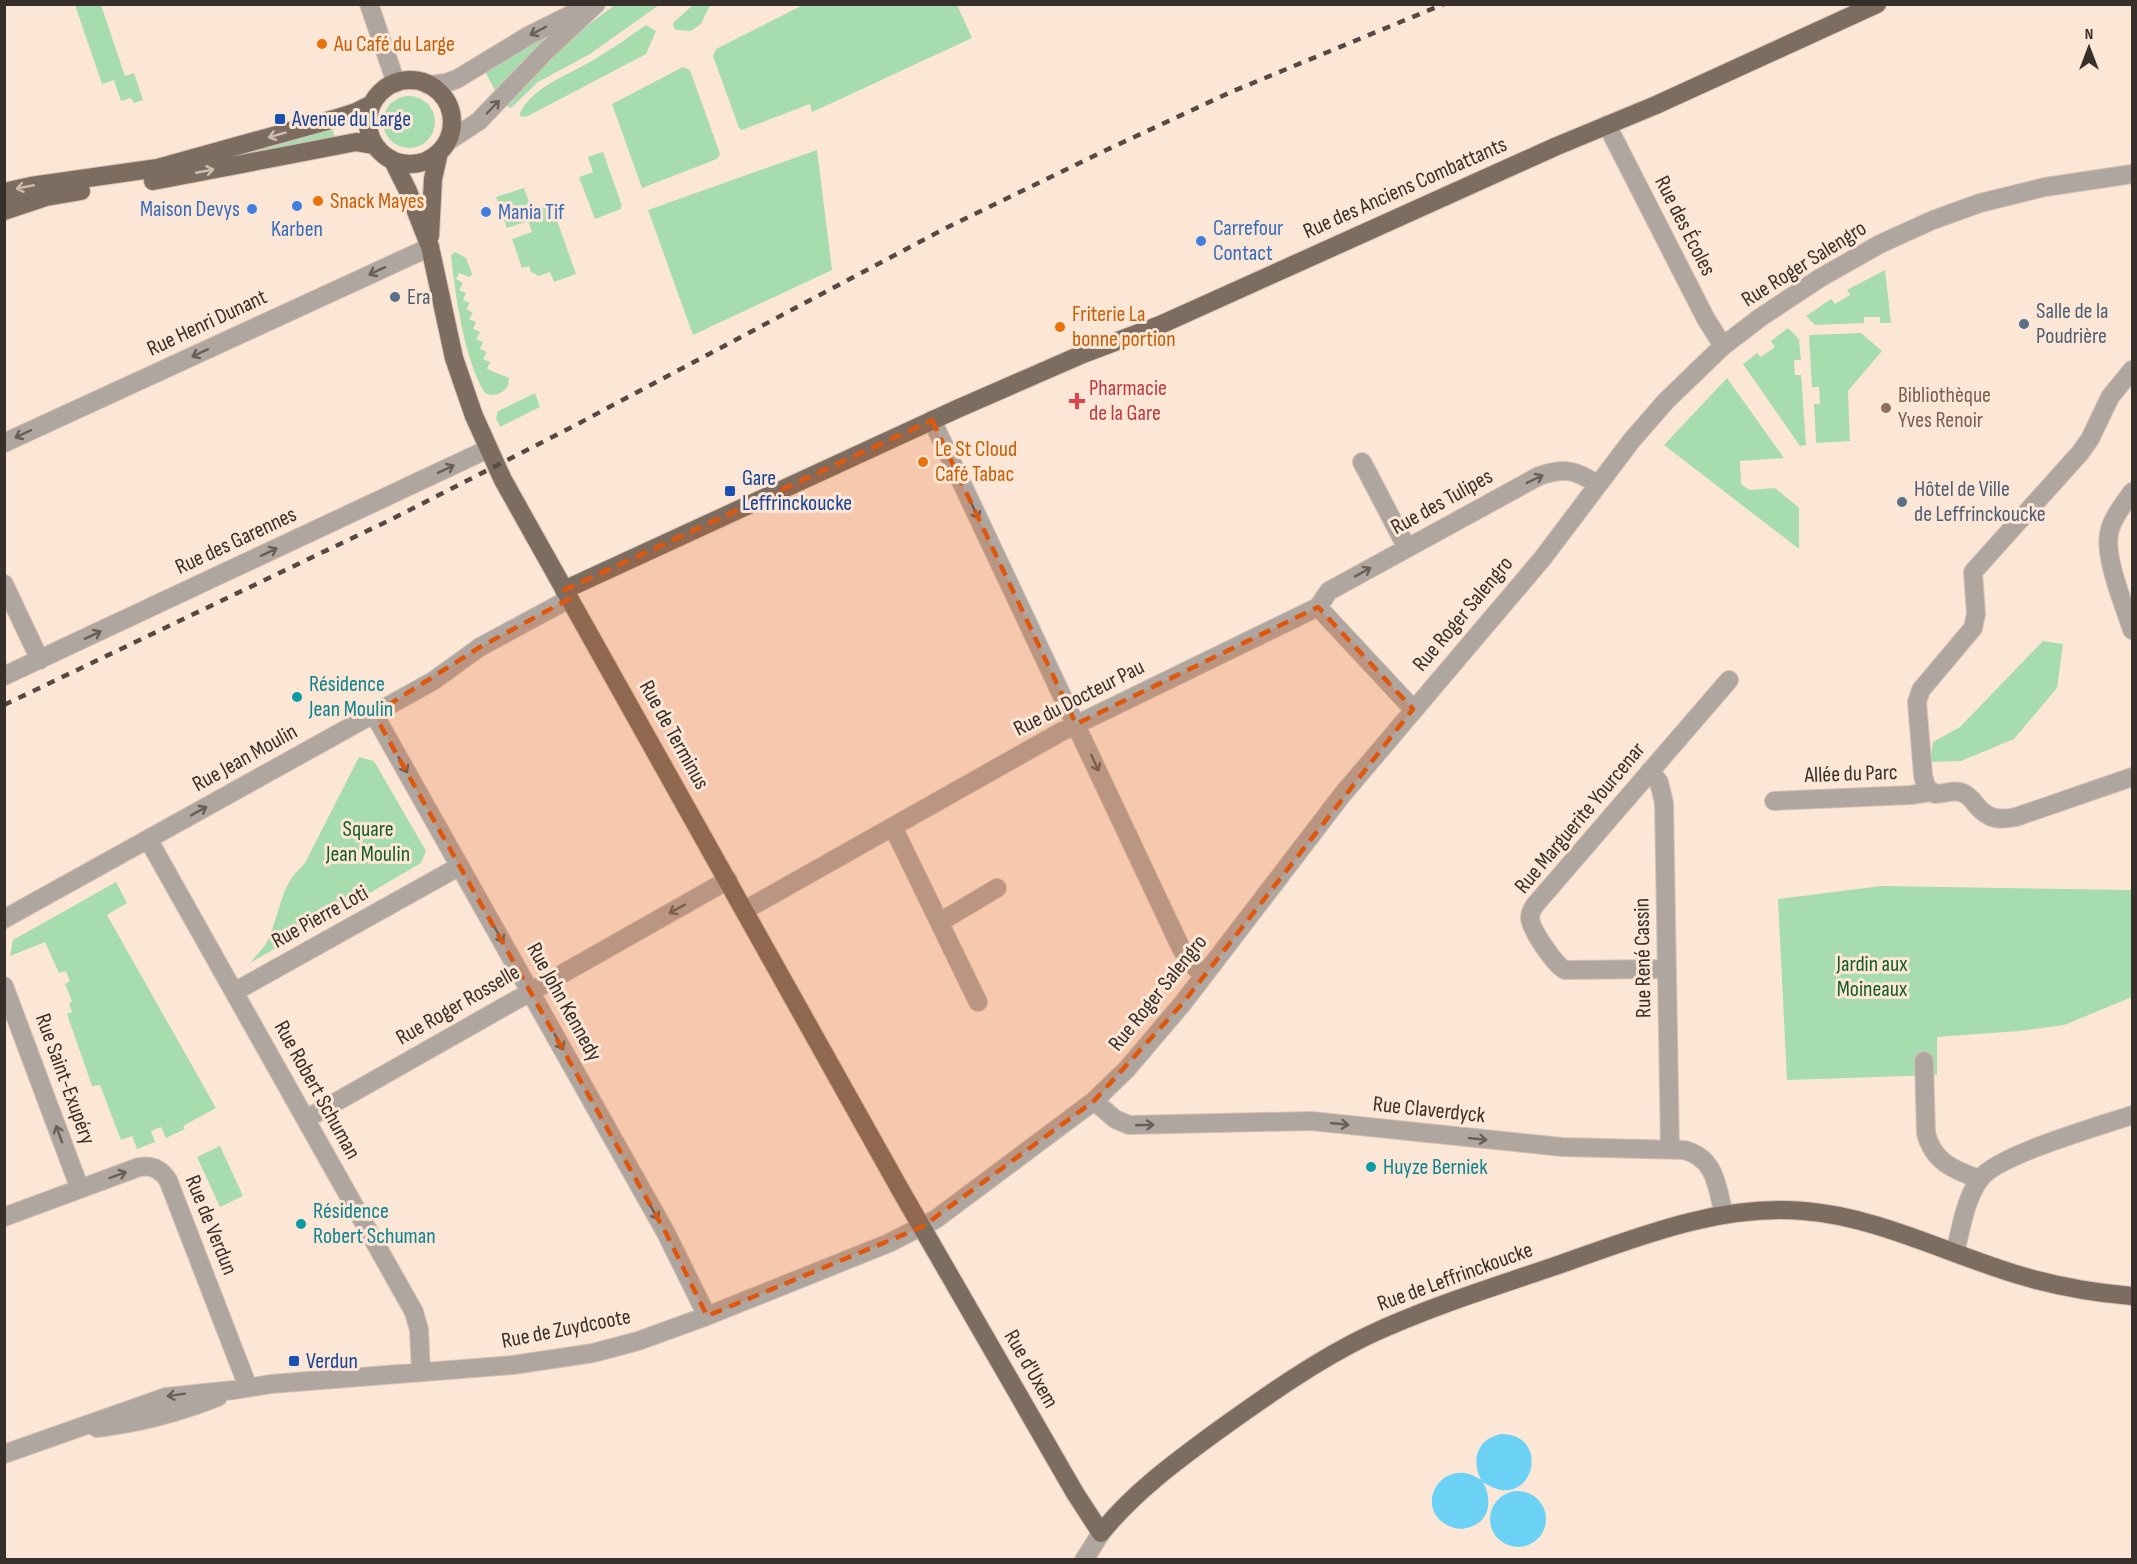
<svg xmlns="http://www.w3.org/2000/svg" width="2137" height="1564" font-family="'Sofia Sans Condensed',sans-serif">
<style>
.green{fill:#a7dcae}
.water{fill:#6bd2f5}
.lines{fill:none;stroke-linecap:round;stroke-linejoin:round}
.minor-casing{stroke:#d5c2b3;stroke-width:20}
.major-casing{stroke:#d5c2b3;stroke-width:20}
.minor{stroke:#afa69f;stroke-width:18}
.major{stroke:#7c6d60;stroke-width:18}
.rail{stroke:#544a43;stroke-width:4.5;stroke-dasharray:8 8;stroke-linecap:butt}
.oneway{stroke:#675f58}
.oneway2{stroke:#cfbcad}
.marked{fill:#df570d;fill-opacity:0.2;stroke:#df570d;stroke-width:4.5;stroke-dasharray:12 8;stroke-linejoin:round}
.food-dot{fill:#e8710a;stroke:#fce7d6;stroke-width:2}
.transit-dot{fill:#1a4fb4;stroke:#fce7d6;stroke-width:2}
.shop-dot{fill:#3f7fe0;stroke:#fce7d6;stroke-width:2}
.service-dot{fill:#5c6f8a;stroke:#fce7d6;stroke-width:2}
.health-dot{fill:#e0444e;stroke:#fce7d6;stroke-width:2}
.education-dot{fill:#8d6e63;stroke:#fce7d6;stroke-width:2}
.culture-dot{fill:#0f9aa8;stroke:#fce7d6;stroke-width:2}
.labels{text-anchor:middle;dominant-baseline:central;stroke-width:6;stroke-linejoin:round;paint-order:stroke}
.food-label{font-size:22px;fill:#c56008;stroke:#fce7d6;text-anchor:start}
.transit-label{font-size:22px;fill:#164399;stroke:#fce7d6;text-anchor:start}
.street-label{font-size:22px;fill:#372f29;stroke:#fce7d6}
.shop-label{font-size:22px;fill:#366cbe;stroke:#fce7d6;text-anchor:start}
.service-label{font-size:22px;fill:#4e5e75;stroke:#fce7d6;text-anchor:start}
.health-label{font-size:22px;fill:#be3a42;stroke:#fce7d6;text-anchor:start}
.education-label{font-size:22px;fill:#785e54;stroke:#fce7d6;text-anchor:start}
.culture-label{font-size:22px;fill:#0d838f;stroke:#fce7d6;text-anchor:start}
.park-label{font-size:22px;fill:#125d28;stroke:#fce7d6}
</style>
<rect width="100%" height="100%" fill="#fce7d6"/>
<path class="green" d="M805,4L957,5L972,38L821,108L812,112L810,104L742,130L739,128L713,56L716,49Z
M75,5H101L125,76L134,73L143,100L134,103L131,98L121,101L114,80L102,84Z
M615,5H659L590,54L538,82L511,108L503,104C538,68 574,34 615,5Z
M693,5H710L701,24L691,31L676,30L673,26L674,22Z
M646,25L656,31L646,54L526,117L520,116V113C533,86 571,74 595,59C613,48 629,37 646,25Z
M548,36L549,37L497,94L483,68Z
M683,67L690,70L720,154L717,159L642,188L612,104Z
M383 122a26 26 0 1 1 52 0a26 26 0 1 1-52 0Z
M330,129L333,131L335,138L237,157L240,154Z
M817,150L832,270L693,335L648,210Z
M603,152L622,206L620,207L621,209L595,219L579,177L593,172L588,157Z
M524,188L532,211L551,204L576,274L554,282L550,272L539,276L531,272L529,266L522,268L512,239L532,232L528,221L507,228L496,197Z
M455,252L466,258L472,274L470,277L459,273L456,279L463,283L459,290L466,293L463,300L470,303L466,309L473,313L469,319L476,322L473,329L480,332L476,339L483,342L480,349L487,352L483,359L490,362L487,369L509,378L508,386C502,394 495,397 485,393C464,360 455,293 451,255Z
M1885,270L1891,323H1880V317H1864V323L1815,325L1806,316L1831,299L1835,304L1850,295L1847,290Z
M1788,328L1799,339L1801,360H1794L1795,375H1801L1806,445L1800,446L1743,364L1757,353L1761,357L1775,347L1771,341Z
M1861,333L1882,351L1848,391L1850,441L1816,443L1814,404H1820L1819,387H1812L1809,335Z
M1727,378L1784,458L1740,461L1741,484L1749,490L1775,488L1799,508V549L1664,445Z
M535,393L540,407L500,427L496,418L498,411Z
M2043,641L2063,644L2057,688L2014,739L1961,761L1930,762L1933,742L1960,727Z
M359,757L374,761L426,851L421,863L250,963L266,944L273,927L284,892L292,877L305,863Z
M116,882L127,903L107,915L216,1108L183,1126L185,1129L166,1138L161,1127L151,1131L155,1142L137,1149L132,1136L121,1140L100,1085L92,1086L67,1014L72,1012L69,1004L72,1001L65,984L70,981L66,971L59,973L45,942L10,956L13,940Z
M1881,886L2132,890V997L2064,1025L2019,1031L1937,1037V1075L1787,1080L1778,899Z
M220,1146L243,1196L220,1207L197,1157Z"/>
<path class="water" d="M1501,1434C1554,1434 1532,1516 1483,1482C1492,1498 1491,1521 1470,1527C1462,1530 1454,1529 1447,1525C1412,1506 1444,1454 1481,1480C1471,1460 1477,1439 1501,1434Z
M1490 1519a28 28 0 1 1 56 0a28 28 0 1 1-56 0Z"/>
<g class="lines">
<defs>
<path id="minor" d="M369,4L396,83
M428,85L446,83L457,79L528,36L586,7
M1607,125L1706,319L1723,346
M447,142L479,121L545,52L596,4
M2132,370L2110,397L2090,439L2080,453L1973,572L1976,614L1973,628L1921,690L1917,702L1923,775L1926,787L1935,794C1944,794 1954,789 1963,793C1969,795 1973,801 1977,806C1989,820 2000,820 2016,817L2132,777
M932,420L1181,948L1189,962L1204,975
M4,443L430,247
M1362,462L1407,548
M2132,492C2124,504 2114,515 2110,529C2102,554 2124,604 2132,630
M4,584L40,660
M1318,607L1329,591L1539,476C1565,467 1576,470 1598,485
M4,676L488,449
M374,714L666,1233L707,1316
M1650,771L1659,782L1664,803L1670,1149
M1774,801L1911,795L1930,792
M893,827L978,1002
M148,839L414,1312L419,1330L421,1372
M745,910L1059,733L1318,607L1413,709
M4,919L433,681L480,647L569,599
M940,922L997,888
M1667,969L1565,970C1555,965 1531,930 1530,918C1530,913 1532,909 1535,905L1729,680
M4,986L80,1189
M234,992L460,866
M1924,1061L1926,1133C1933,1162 1954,1170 1979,1179
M1094,1101L1115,1119L1129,1125L1311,1121L1562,1147L1684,1150C1716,1158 1717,1187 1724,1215
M306,1119L728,880
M4,1217L139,1167C151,1165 161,1169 168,1180L248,1387
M1955,1253C1961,1229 1965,1199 1980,1179C1997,1155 2100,1126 2132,1115
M97,1428C140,1423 178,1413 218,1397
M4,1454L166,1397L234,1390L271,1384L513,1365L593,1353L638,1341L707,1316L889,1243L936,1219L1094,1101L1127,1069L1183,1003L1342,795L1542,559L1632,440L1666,401L1723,346L1761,317L1820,278L1880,244L1933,220L1980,203L2045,187L2132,174
M1084,1560L1101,1533"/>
<path id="major" d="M368 122a42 42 0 1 1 84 0a42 42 0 1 1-84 0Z
M393,161L408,191L430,247L454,358L474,416L503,480L901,1191L1075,1493L1101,1533C1133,1493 1175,1462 1216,1432C1265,1397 1315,1361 1369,1335C1431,1306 1497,1286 1561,1264C1640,1236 1719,1204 1804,1211C1869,1216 1932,1246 1994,1267C2039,1283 2085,1292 2132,1296
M153,181L356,142L374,145
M4,192L31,186L158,168L334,119L356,112L372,104
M4,211L46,197L81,191
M430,236L433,179L439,152
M564,590L957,409L1083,354L1160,325L1557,146L1656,105L1877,4"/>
</defs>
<use href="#minor" class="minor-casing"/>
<use href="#major" class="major-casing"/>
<use href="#minor" class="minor"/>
<use href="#major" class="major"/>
<path class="rail" d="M4,705L392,519L570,428L940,231L1102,152L1231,92L1444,4"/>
</g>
<defs><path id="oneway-shaft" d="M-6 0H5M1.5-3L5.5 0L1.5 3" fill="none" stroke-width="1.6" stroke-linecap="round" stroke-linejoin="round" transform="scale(1.5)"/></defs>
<g class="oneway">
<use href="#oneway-shaft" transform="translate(538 31) rotate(152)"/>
<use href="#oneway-shaft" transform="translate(493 107) rotate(-46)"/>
<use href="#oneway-shaft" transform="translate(377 271) rotate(155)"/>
<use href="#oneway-shaft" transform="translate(200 353) rotate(155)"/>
<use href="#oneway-shaft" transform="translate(23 434) rotate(155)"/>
<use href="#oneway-shaft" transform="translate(446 469) rotate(-25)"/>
<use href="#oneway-shaft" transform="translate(1535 479) rotate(-26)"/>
<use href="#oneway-shaft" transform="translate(975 511) rotate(65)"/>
<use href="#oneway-shaft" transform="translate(269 552) rotate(-25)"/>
<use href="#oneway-shaft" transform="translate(1363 572) rotate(-29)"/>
<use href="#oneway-shaft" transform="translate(93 635) rotate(-25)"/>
<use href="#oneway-shaft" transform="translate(1095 763) rotate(65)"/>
<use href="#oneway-shaft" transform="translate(403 765) rotate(60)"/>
<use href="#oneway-shaft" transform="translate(199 811) rotate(-29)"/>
<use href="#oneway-shaft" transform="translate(677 909) rotate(151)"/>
<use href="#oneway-shaft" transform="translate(499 935) rotate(60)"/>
<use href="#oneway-shaft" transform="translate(559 1042) rotate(61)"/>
<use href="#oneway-shaft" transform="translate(1340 1124) rotate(6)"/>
<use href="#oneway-shaft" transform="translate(1145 1125) rotate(-2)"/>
<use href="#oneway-shaft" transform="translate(59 1134) rotate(-110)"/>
<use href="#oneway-shaft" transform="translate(1478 1139) rotate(6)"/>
<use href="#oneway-shaft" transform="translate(118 1175) rotate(-20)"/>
<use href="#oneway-shaft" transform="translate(654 1212) rotate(61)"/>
<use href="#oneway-shaft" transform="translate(176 1395) rotate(171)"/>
</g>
<g class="oneway2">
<use href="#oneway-shaft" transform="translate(277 135) rotate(164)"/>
<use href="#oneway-shaft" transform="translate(205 171) rotate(-11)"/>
<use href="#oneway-shaft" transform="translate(25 187) rotate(169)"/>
</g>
<path class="marked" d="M932,420L1076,724L1318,607L1413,709L1183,1003L1094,1101L922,1227L707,1316L666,1233L374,714L480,647L569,599L564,590Z"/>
<g class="food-dot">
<circle cx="322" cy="44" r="6"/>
<circle cx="318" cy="201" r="6"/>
<circle cx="1060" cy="327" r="6"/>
<circle cx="923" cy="462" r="6"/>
</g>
<g class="transit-dot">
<rect x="274" y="113" width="12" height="12" rx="3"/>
<rect x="724" y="485" width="12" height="12" rx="3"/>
<rect x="288" y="1355" width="12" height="12" rx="3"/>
</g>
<g class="shop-dot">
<circle cx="297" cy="206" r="6"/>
<circle cx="252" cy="209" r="6"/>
<circle cx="486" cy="212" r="6"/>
<circle cx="1201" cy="241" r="6"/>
</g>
<g class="service-dot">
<circle cx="395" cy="297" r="6"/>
<circle cx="2024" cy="324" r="6"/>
<circle cx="1902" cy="502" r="6"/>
</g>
<path class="health-dot" d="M1074 392h6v6h6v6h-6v6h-6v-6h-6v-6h6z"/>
<circle class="education-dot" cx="1886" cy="408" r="6"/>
<g class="culture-dot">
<circle cx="297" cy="697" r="6"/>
<circle cx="1371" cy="1167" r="6"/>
<circle cx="301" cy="1224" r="6"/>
</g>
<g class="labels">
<g class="food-label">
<text x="334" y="44">Au Café du Large</text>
<text x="330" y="201">Snack Mayes</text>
<text x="1072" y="314">Friterie La<tspan x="1072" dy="25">bonne portion</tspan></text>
<text x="935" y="449">Le St Cloud<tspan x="935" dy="25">Café Tabac</tspan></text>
</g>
<g class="transit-label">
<text x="292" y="119">Avenue du Large</text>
<text x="742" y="478">Gare<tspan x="742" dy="25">Leffrinckoucke</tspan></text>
<text x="306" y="1361">Verdun</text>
</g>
<g class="street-label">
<text transform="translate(1405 188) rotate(-24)">Rue des Anciens Combattants</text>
<text transform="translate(1685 226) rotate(63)">Rue des Écoles</text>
<text transform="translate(1804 264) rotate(-32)">Rue Roger Salengro</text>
<text transform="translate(207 323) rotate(-25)">Rue Henri Dunant</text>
<text transform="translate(1442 502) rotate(-29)">Rue des Tulipes</text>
<text transform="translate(236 541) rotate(-25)">Rue des Garennes</text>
<text transform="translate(1463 614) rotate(-50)">Rue Roger Salengro</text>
<text transform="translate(1079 698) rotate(-27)">Rue du Docteur Pau</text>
<text transform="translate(674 735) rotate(61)">Rue de Terminus</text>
<text transform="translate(245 758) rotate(-29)">Rue Jean Moulin</text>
<text transform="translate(1851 774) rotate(-2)">Allée du Parc</text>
<text transform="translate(1580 818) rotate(-50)">Rue Marguerite Yourcenar</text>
<text transform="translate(320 917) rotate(-29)">Rue Pierre Loti</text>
<text transform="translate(1643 958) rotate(-91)">Rue René Cassin</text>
<text transform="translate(1158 993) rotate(-51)">Rue Roger Salengro</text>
<text transform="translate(564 1002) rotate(61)">Rue John Kennedy</text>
<text transform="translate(458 1005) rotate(-30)">Rue Roger Rosselle</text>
<text transform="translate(65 1079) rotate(70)">Rue Saint-Exupéry</text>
<text transform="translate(317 1090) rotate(61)">Rue Robert Schuman</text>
<text transform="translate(1429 1110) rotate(6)">Rue Claverdyck</text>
<text transform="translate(211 1225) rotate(68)">Rue de Verdun</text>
<text transform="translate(1455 1277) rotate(-20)">Rue de Leffrinckoucke</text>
<text transform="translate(566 1329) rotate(-11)">Rue de Zuydcoote</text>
<text transform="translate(1031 1369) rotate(60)">Rue d'Uxem</text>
</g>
<g class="shop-label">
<text x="240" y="209" text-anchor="end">Maison Devys</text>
<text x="498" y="212">Mania Tif</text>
<text x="1213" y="228">Carrefour<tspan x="1213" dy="25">Contact</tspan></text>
<text x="297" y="229" text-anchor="middle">Karben</text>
</g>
<g class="service-label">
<text x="407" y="297">Era</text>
<text x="2036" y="311">Salle de la<tspan x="2036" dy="25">Poudrière</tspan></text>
<text x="1914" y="489">Hôtel de Ville<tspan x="1914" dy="25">de Leffrinckoucke</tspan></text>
</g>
<g class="health-label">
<text x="1089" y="388">Pharmacie<tspan x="1089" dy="25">de la Gare</tspan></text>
</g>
<g class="education-label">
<text x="1898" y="395">Bibliothèque<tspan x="1898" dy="25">Yves Renoir</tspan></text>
</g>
<g class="culture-label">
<text x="309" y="684">Résidence<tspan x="309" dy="25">Jean Moulin</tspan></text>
<text x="1383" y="1167">Huyze Berniek</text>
<text x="313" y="1211">Résidence<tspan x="313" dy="25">Robert Schuman</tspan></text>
</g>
<g class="park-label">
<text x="368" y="829">Square<tspan x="368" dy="25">Jean Moulin</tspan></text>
<text x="1872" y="964">Jardin aux<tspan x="1872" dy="25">Moineaux</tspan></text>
</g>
</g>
<rect width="2137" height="1564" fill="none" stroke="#372f29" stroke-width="12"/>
<g transform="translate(2089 48)" stroke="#fce7d6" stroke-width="4.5" paint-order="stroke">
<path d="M0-4.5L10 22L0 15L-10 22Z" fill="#372f29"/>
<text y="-9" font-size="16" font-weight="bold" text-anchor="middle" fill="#372f29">N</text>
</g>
</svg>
